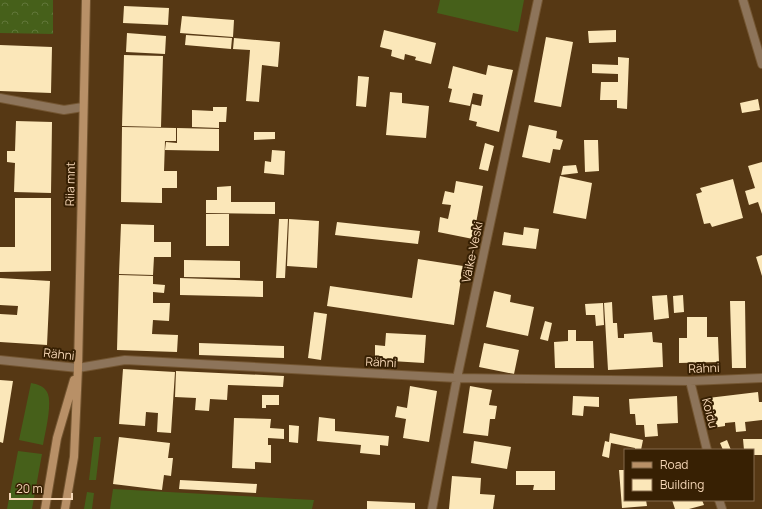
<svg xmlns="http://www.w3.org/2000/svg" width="762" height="509" font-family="Manrope,sans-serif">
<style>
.grass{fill:#46601a}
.park{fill:url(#park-crowns)}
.building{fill:#fbe7b9}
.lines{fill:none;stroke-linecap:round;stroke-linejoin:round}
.service-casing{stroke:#735531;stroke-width:10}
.minor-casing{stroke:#735531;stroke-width:10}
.secondary-casing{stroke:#735531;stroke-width:10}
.service{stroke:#8d745a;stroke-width:8}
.minor{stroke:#8d745a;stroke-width:8}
.secondary{stroke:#b89067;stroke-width:8}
.labels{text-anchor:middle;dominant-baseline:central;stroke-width:4;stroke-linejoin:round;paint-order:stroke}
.street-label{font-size:12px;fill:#f6d7b7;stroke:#372003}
</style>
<defs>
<pattern id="park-crowns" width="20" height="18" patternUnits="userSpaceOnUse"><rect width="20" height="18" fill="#46601a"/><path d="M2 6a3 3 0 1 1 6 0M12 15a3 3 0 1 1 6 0" fill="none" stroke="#617639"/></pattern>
</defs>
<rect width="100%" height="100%" fill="#563814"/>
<path class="grass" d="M440,0H524L518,32L437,13Z
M31,383C37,384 44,386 47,392C53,402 45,433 43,445L19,440Z
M94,437H101L96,480H89Z
M18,451L42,454L32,509H7Z
M113,489L314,500L312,509H110Z
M87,492L94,493L92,509H84Z"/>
<path class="park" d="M0,0H53V34L0,33Z"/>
<path class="building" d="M124,6L169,8L168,25L123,23Z
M182,16L234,20L233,37L180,33Z
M384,30L436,43L431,64L415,60L416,57L405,54L404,60L391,56L392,50L380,47Z
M616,30V42L589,43L588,31Z
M127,33L166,36L165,54L126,52Z
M186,35L232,38L231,49L185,45Z
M546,37L573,42L561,107L534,102Z
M234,38L280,42L278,67L262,65L259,102L246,101L250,50L233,49Z
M0,45L52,47L51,93L0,91Z
M124,55L163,56L161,127L122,126Z
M618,57L629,58L627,109L617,108V100H600L601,82H618V74L592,73V64L618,65Z
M488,65L513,70L499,132L476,126L477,122L469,120L472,104L481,106L483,95L473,93L470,106L449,102L452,89L448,88L453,66L486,75Z
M358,76L369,77L366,107L356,106Z
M390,92L402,93V103L429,106L426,138L386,135Z
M758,99L760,110L742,113L740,103Z
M213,107H227L226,122H219V128L192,127V110L213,111Z
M16,121L52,122L51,193L14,192L15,163L7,162V151H15Z
M529,125L557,131L556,138L563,140L560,150L553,149L550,163L522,157Z
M122,127L176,128V141H165L164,171H177V188H162V203L121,202Z
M177,128L219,129V151L165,150L166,142L177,143Z
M254,132H275V139L254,140Z
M584,140H598L599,171L585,172Z
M485,143L494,146L488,171L479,169Z
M272,150L285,151L284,175L264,173L265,161L271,162Z
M762,162V214L758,202L749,205L745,191L755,188L748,166Z
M576,165L578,173L561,175L563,166Z
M560,176L592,183L586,219L553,213Z
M733,179L743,218L712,227L710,223L704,224L696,194L702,192L700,188Z
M456,181L483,186L473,239L438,232L440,217L448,219L451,205L442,204L445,191L454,193Z
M231,186V202H275V214L206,213V200H217V187Z
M15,198H51V271L0,272V247H15Z
M206,214H229V246H206Z
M279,219H288L285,278H276Z
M289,219L319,221L317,268L287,266Z
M337,222L420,231L418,244L335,235Z
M121,224L154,225V242H171V257H154L153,275L119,274Z
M524,227L539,229L536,249L502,245L504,232L523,235Z
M762,255V276L756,257Z
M418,259L463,266L454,325L327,306L330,286L412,298Z
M184,260L240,261V278L184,277Z
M119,275L153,276V284L165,285L164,293L153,292V303H170L169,321L153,320L152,334L178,335L177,352L117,350Z
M0,278L50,281L47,345L0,342V314L17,315L18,306L0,305Z
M180,278L263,281V297L180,295Z
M494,291L511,295L510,302L534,307L528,336L486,327Z
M667,295L669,318L654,320L652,296Z
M683,295L684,312L674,313L673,296Z
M730,301H745L746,368H732Z
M612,302L613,323H617L618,338H624V334L652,332L653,342L662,343L663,367L608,370L604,303Z
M603,303L604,325L596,326L595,315H586L585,304Z
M314,312L327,314L321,360L308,358Z
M687,317H707V337H718L719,362L679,363V338H687Z
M545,321L552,323L548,341L540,339Z
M568,330H576V341H593L594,368H555L554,342L568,341Z
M386,333L426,335L424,363L375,360V345L385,346Z
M199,343L284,346V358L199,355Z
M484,343L519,350L514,374L479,367Z
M123,369L175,372L171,433L157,432L158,413L146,412L145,426L119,424Z
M176,371L284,376L283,387L228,385L227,400L210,399L209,411L195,410L196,398L175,397Z
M0,380L13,381L3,443L0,442Z
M410,386L437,391L429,442L403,438L406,419L395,417L397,406L407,408Z
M470,386L492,390L489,405L497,406L495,419H490L488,436L463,433Z
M758,392L759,402H762V420L745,422L746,431L736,432L735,422L725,423V426L712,428L708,398Z
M262,395H279V405H266V408H262Z
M573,396L599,397V407L584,406L583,416L572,415Z
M677,396L678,423L657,424L658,436L645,437L644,425H636L635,414H630L629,399Z
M319,417L335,419V431L389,436L388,446L380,445V455L360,453L361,445L317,441Z
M234,418L271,419L270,428L284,429V439L268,438V445H271V463L255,462V469L232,468Z
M289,425L299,426L298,443L289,442Z
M610,433L643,440L641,450H635V448L611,443L609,458L602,456L605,441L609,442Z
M119,437L170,443L168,458H173L171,476L164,475L162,490L113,484Z
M743,439H762V455H753V450H744Z
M727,440L731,450H723L720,443Z
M474,441L511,447L507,469L471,463Z
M619,470H625V500H646L647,506L622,508Z
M516,471H555V490H533L534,485H516Z
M452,476L481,478L480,494L495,495L493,509H449Z
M180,480L257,484L256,493L179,489Z
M672,500H702L704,505L689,509H675Z
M367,501L415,503V509H367Z"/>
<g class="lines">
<defs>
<path id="service" d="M0,98L64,110L83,107"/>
<path id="minor" d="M743,0L762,64
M0,360L78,368L125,360L457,378L690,381L762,378
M690,381L707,450
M719,500L722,509
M432,509L457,378L538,0"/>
<path id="secondary" d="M45,509L57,438L74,380
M65,509L74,457L78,368L86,0"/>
</defs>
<use href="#service" class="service-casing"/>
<use href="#minor" class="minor-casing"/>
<use href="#secondary" class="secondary-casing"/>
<use href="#service" class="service"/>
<use href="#minor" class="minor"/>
<use href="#secondary" class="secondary"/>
</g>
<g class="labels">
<g class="street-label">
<text transform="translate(70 184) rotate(-89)">Riia mnt</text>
<text transform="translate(472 252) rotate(-78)">Väike-Veski</text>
<text transform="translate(59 354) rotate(6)">Rähni</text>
<text transform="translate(381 362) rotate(3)">Rähni</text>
<text transform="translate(704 368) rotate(-2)">Rähni</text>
<text transform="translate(710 413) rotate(76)">Koidu</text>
</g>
</g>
<rect x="624" y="449" width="130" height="52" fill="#372003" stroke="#83694b"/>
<rect x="632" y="462" width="20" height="6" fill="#b89067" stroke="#83694b"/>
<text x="660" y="469" font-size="12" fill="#f6d7b7">Road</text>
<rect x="632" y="479" width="20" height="12" fill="#fbe7b9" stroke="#83694b"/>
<text x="660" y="489" font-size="12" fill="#f6d7b7">Building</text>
<path d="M10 493v6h62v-6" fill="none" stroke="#f6d7b7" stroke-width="2"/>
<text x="16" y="493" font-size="12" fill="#f6d7b7" stroke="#372003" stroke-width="3" paint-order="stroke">20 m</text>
</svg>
